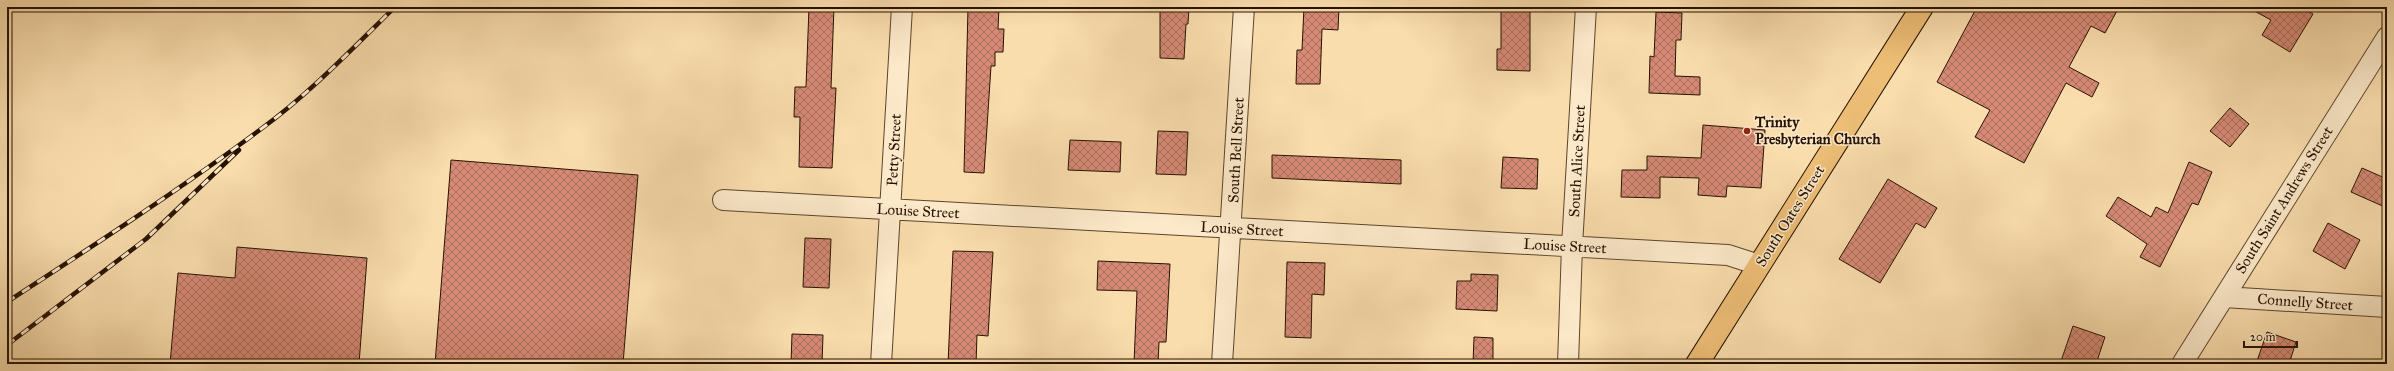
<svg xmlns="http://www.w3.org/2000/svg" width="2394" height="371" font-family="'IM FELL Great Primer',serif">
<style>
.building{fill:url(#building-cross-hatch);stroke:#261201}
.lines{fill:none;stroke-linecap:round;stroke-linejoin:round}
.minor-casing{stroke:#5b452c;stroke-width:22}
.major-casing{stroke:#261201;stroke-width:24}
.minor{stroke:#fce9ca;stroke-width:20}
.major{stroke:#edbe76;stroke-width:22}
.rail-casing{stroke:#261201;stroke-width:4.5}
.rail{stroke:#fce9ca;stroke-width:3;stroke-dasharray:9;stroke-linecap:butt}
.poi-dot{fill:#8f2418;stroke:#fce9ca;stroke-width:1.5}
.labels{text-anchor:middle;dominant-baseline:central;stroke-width:3;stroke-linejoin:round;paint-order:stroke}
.poi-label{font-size:15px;font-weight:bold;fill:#261201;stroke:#fce9ca;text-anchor:start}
.street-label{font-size:15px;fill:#261201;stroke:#fce9ca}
</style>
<defs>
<pattern id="building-cross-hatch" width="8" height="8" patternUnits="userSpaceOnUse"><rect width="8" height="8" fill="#d68a76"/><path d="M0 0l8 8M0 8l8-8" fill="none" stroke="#ad6f5e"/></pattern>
</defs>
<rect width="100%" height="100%" fill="#faddad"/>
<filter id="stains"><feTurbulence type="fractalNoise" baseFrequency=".005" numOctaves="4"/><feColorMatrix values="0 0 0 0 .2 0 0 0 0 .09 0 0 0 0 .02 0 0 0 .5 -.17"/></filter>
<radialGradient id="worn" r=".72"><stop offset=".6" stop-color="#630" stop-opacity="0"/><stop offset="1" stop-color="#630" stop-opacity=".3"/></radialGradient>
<path class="building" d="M809,7H834L831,88H836L832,168L799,167L800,117H794L795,87H806Z
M968,7H999L998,29H1004L1003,52H995V66H991L984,173L964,172Z
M1160,7H1189L1188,24H1186L1184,59L1160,58Z
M1304,7H1339L1338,30L1322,29L1320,84H1296L1297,50H1302Z
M1977,7H2119L2105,33L2091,26L2069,67L2099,83L2092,97L2066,83L2024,163L1975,137L1990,110L1937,82Z
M2247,7H2302L2313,14L2290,52L2262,35L2271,20Z
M1501,11H1530V71L1497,70V49H1501Z
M1656,12L1682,13L1681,40H1676L1675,76L1700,77V95L1649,93L1650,56L1654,57Z
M2230,108L2249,124L2230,147L2210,131Z
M1703,125L1765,130L1761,188L1727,186L1726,197L1698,195L1699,178L1660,177V198L1621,197L1622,170H1647V156L1701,158Z
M1158,131L1188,132L1186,175L1156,174Z
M1070,140L1121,142L1120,172L1068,170Z
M1272,155L1401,160V184L1272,178Z
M1503,157L1538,159L1537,189L1501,188Z
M451,160L638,175L623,364H435Z
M2189,162L2212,172L2198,205L2192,203L2160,267L2140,257L2147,244L2106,216L2118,197L2151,217L2156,207L2168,213Z
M2362,168L2387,179V208L2351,192Z
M1888,179L1937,208L1925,228L1916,223L1880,283L1839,259Z
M2328,223L2360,240L2345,269L2313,251Z
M805,238L831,239L829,288L803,287Z
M237,247L367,258L359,364H170L178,273L235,278Z
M953,251L993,252L988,336L977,335L976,364H948Z
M1098,261L1170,264L1166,342H1159L1158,364H1134L1137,291L1097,290Z
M1287,262L1325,263L1324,295L1312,294L1311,338L1285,337Z
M1471,274L1498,275L1497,311L1456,309L1457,281H1471Z
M2073,326L2105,337L2096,364H2060Z
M2267,332L2296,342L2289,364H2256Z
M792,334L823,335L822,364H791Z
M1474,337L1493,338V364H1473Z"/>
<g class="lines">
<defs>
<path id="minor" d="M723,200L1728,255L1759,265
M2224,297L2387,307
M881,364L902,7
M1222,364L1244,7
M1568,364L1572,246L1586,7
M2182,364L2387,37"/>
<path id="major" d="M1697,364L1922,7"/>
</defs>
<use href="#minor" class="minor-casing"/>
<use href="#major" class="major-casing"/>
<use href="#minor" class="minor"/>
<use href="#major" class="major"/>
<defs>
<path id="rail" d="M7,302C93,246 179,190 261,129C310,93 352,49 395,7
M7,345L146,239L239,150"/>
</defs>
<use href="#rail" class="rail-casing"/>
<use href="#rail" class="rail"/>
</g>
<circle class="poi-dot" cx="1747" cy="131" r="4"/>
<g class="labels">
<g class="poi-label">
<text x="1755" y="122">Trinity<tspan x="1755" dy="17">Presbyterian Church</tspan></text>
</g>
<g class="street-label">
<text transform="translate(894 150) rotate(-87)">Petty Street</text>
<text transform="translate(1236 150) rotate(-87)">South Bell Street</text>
<text transform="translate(1577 161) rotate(-87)">South Alice Street</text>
<text transform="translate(2284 200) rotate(-58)">South Saint Andrews Street</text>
<text transform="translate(918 211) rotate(3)">Louise Street</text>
<text transform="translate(1790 216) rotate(-58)">South Oates Street</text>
<text transform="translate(1242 229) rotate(3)">Louise Street</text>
<text transform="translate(1565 246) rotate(3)">Louise Street</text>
<text transform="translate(2305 302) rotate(4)">Connelly Street</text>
</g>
</g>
<rect width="2394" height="371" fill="none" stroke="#faddad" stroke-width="24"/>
<rect x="8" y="8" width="2378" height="355" fill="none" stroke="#261201" stroke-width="2"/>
<rect x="12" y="12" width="2370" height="347" fill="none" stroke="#261201"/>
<path d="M2244 341v6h53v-6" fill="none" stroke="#261201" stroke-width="2"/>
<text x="2250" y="341" font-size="12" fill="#261201" stroke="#fce9ca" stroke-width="3" paint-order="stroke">20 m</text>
<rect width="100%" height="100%" filter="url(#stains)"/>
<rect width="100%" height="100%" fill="url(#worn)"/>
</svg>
